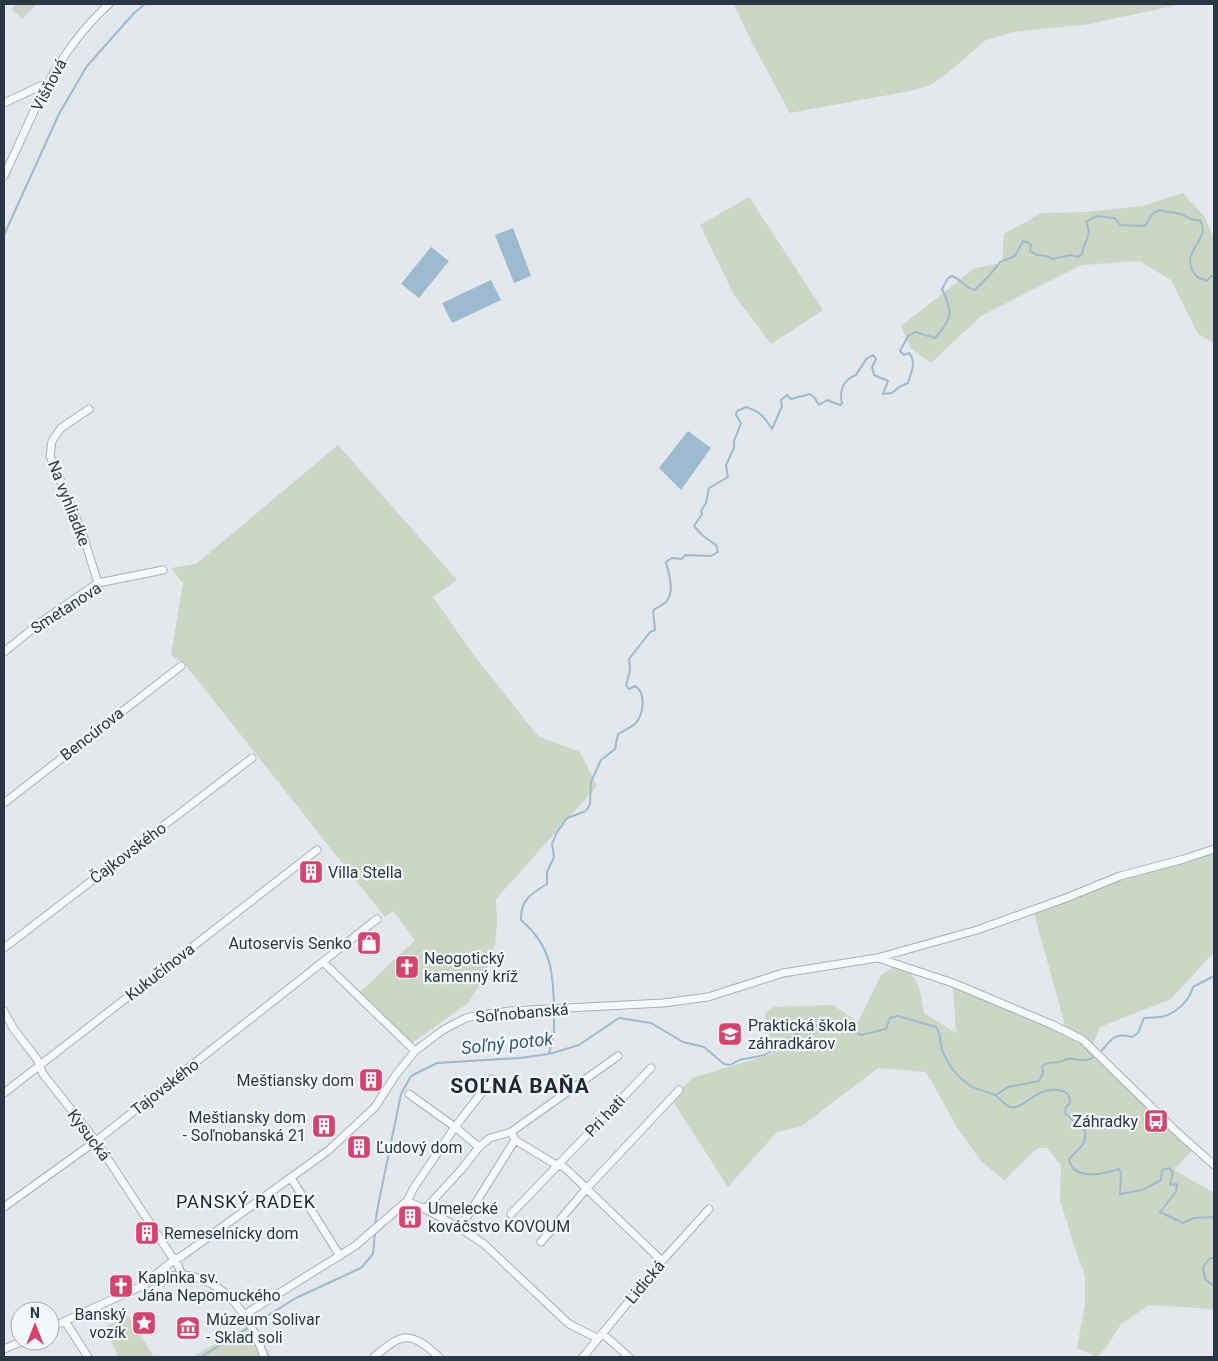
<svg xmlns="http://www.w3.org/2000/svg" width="1218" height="1361" font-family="Roboto,sans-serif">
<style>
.green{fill:#cbd6c4}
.water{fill:#9dbbce}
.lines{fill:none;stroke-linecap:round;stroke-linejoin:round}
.stream{stroke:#9dbbce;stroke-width:2}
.minor-casing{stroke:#a8b0b7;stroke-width:9}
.minor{stroke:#f7f8fa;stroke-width:7}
.labels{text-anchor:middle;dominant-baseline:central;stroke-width:4.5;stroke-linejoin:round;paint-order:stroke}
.street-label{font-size:16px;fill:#2a3846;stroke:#f3f7f9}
.poi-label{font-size:16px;fill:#2a3846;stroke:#f3f7f9;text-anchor:start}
.water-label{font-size:18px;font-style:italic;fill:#315d7c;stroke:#f3f7f9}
.neighbourhood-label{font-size:18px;letter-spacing:1px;fill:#1c2937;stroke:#f3f7f9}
.district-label{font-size:21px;font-weight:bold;letter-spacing:1px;fill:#1c2937;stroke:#f3f7f9}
</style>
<rect width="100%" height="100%" fill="#e3e8ec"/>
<path class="green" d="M16,4H37L22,19L11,9Z
M734,4H1182L1089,24L1014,32L986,40L949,72L931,85L910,91L790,113L750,39Z
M1183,193L1204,216L1214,238V343L1198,334L1171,280L1139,261L1082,265L981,316L931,363L911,349L901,326L975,268L1002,263L1004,234L1042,213L1086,212L1143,206Z
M749,197L823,310L771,344L734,295L700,225Z
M338,445L457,580L433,597L473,654L538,736L580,752L597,786L496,899L497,923L495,946L490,963L481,983L467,1004L412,1043L359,993L415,940L393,911L385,917L184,663L171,655L183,583L171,568L196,564Z
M1214,849V952L1171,999L1100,1027L1091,1049L1194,1148L1174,1170L1214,1193V1309L1149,1305L1121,1324L1107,1346L1097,1357L1077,1348L1085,1304V1276L1076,1251L1060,1200L1061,1165L1047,1148H1038L1011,1173L1005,1181L981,1161L958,1129L926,1072L878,1068L802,1126L777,1132L728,1187L672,1100L692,1078L772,1054L765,1013L774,1007L833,1005L858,1022L881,975L896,965C920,973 920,991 924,1013L956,1033L953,983L1064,1030V1021L1033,910L1084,891Z
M128,1316L154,1357H118L105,1327Z
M251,1324L270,1354L271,1357H192Z"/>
<path class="water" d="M513,228L531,276L514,283L495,235Z
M431,247L449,261L419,298L401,284Z
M491,280L501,300L452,323L442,303Z
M688,431L711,448L681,490L659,468Z"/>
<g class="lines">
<path class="stream" d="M4,235L59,114L87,66L134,13L145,4
M554,1007C553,970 551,946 521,920C520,900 532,893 547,884V872L554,857L552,844L556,834L567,818L586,811L590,804L591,782L601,760L615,749L618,734C623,731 632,727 636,723C644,713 646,692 635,686L629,689L626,685L630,670L629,659L650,632L655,630L653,611C657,606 662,606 666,602C675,592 669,574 666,563L667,561L672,558L682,559L685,555L711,556L718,552L716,545L702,535L694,526L702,514L701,511L706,503L709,488L728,477L726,465L734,448V441L741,423L736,415L737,411L746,407C761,412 763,416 772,429L782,406L781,400L787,395L791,399L810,394L814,397L819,405L827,400L840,405L842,404C839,391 843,380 856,375C859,369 863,366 866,359L873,355L876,359L872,367L874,375L888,381L883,394L892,393L899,387L908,383C911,372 917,362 909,353L904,355L900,351L908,336L915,332L935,338C953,318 953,313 942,289L948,278L952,276C962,280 965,288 975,290L989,276L1000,262L1015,256L1023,241L1029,243L1031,246L1030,251L1037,255L1046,256L1053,259L1070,255L1078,257L1082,254C1084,240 1093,235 1086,222L1096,216L1115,218L1120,225L1145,226L1153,213L1160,210C1167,213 1169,212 1176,213C1185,214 1191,222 1200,220C1213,241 1175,252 1197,277L1207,281L1211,276H1214
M549,1054L554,1032V1012
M996,1095L1008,1087L1039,1081L1043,1073L1042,1066C1052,1060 1050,1064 1060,1062C1062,1062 1064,1060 1067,1059C1075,1058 1083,1062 1090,1059C1108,1053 1107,1029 1132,1037L1138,1033L1144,1018C1151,1017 1159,1018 1165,1016C1177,1012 1190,1000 1193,987L1214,976
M375,1226L377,1211L401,1094L411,1076L437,1063L520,1058L549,1054L579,1045L619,1018L651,1023L683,1042L704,1047L724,1064L730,1065L739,1060L765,1055L795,1035L823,1023L841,1025L861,1035L886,1029L890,1018L898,1016L936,1027C942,1036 939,1043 943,1052C948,1065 958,1077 969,1085C977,1090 987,1091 995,1095C1000,1098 1004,1105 1010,1107C1024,1111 1036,1084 1063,1091C1069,1093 1070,1097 1070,1103L1066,1107L1065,1113L1085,1131C1087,1148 1076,1148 1069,1160C1074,1181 1104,1174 1119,1169L1121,1173L1120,1194L1142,1190L1161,1180L1162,1170L1169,1168L1173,1172L1170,1185L1177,1184L1176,1192L1160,1212L1183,1223L1194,1218L1214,1217
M1214,1258H1210L1203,1267L1205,1279L1214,1286
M201,1357L296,1298L361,1268L373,1254L375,1233"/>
<defs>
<path id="minor" d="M4,103L49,82
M4,176C19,145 32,113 48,83C64,54 85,26 109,4
M89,409L61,428L52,441L50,456L82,532L98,583
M4,652L41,622L98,583L163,570
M4,803L181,666
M4,948L252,758
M878,958L953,983L1053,1025L1083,1040L1178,1133L1214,1165
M323,962L415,1051
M4,1011L13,1028L37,1059L43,1074L96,1141L174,1260L178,1265L182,1275
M4,1093L317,850
M409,1094L455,1127L479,1147
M511,1132L515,1140L553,1163L564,1167L662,1261
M291,1178L340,1256
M407,1201L425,1209L460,1228L484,1244L569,1324L597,1338
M4,1207L96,1141L377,919
M425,1209L461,1170L479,1147L490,1138L511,1132L618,1056
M511,1214L651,1068
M460,1228L515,1140
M541,1242L587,1188L679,1090
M144,1284L174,1260L182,1256L329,1150L375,1107L395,1076L415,1051L443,1030L466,1018L474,1016L510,1011L663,1003L708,997L783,973L877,958L977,930L1066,898L1120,876L1184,859L1214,849
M244,1315L355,1246L407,1201L415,1186L455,1127L492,1079
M65,1321L88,1357
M50,1328L159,1278C214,1263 249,1311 264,1357
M602,1333L629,1357
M4,1349L23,1341
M374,1357C404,1331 411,1332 439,1357
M583,1357L662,1261L709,1209"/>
</defs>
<use href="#minor" class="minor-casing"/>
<use href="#minor" class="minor"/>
</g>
<defs>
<symbol id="building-square" viewBox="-11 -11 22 22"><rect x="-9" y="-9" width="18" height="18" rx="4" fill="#d6436e" stroke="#f3f7f9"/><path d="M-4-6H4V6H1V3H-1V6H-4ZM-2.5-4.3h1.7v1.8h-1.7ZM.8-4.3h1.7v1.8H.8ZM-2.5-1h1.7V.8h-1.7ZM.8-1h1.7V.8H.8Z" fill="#fff"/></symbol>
<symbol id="shop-square" viewBox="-11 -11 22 22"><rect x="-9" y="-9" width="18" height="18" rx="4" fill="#d6436e" stroke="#f3f7f9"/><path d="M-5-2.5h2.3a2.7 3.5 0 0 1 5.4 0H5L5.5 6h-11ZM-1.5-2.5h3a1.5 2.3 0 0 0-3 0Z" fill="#fff"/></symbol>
<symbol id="church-square" viewBox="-11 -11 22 22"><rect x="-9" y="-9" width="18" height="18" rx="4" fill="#d6436e" stroke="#f3f7f9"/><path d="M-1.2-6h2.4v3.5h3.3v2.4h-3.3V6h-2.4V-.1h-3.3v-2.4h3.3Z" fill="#fff"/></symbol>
<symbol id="school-square" viewBox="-11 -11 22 22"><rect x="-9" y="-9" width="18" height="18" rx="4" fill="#d6436e" stroke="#f3f7f9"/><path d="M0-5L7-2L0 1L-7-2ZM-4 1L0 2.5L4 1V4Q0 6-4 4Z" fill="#fff"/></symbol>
<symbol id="bus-square" viewBox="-11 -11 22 22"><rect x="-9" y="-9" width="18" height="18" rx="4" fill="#d6436e" stroke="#f3f7f9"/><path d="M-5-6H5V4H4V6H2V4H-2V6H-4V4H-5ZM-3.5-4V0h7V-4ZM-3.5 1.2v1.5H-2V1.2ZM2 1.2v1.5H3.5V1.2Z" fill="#fff"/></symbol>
<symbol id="sight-square" viewBox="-11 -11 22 22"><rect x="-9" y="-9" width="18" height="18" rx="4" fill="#d6436e" stroke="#f3f7f9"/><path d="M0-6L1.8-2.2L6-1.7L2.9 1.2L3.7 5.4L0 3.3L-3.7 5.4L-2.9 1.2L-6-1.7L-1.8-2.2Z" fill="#fff"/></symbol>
<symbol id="museum-square" viewBox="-11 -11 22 22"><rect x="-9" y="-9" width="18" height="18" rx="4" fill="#d6436e" stroke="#f3f7f9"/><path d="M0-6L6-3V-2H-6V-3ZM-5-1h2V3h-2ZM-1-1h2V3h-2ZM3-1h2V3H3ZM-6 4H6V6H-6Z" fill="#fff"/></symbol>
</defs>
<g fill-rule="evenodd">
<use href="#building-square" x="297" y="858" width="28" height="28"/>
<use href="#shop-square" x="355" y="929" width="28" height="28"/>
<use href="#church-square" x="393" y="953" width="28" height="28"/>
<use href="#school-square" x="716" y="1020" width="28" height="28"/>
<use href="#building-square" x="357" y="1066" width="28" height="28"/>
<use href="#bus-square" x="1142" y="1107" width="28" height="28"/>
<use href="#building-square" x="310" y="1112" width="28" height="28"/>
<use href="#building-square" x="345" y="1133" width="28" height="28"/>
<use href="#building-square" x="396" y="1203" width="28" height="28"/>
<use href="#building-square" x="133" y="1219" width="28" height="28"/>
<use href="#church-square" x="107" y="1272" width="28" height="28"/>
<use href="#sight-square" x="130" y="1309" width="28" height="28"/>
<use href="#museum-square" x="174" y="1314" width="28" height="28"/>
</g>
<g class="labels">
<g class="street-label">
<text transform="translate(49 85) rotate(-62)">Višňová</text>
<text transform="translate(69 503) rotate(69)">Na vyhliadke</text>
<text transform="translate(66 608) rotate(-33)">Smetanova</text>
<text transform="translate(92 734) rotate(-38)">Bencúrova</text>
<text transform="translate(128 853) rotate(-37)">Čajkovského</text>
<text transform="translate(160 972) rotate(-38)">Kukučínova</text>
<text transform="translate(522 1013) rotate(-5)">Soľnobanská</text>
<text transform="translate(165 1087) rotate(-38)">Tajovského</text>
<text transform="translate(605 1116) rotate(-47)">Pri hati</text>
<text transform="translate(89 1135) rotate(53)">Kysucká</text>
<text transform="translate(645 1282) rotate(-50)">Lidická</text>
</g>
<g class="poi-label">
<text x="328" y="872">Villa Stella</text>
<text x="352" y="943" text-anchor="end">Autoservis Senko</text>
<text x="424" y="958">Neogotický<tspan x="424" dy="18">kamenný kríž</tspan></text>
<text x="748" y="1025">Praktická škola<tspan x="748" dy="18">záhradkárov</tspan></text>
<text x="354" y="1080" text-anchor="end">Meštiansky dom</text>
<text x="306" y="1117" text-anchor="end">Meštiansky dom<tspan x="306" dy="18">- Soľnobanská 21</tspan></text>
<text x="1138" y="1121" text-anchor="end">Záhradky</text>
<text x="376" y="1147">Ľudový dom</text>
<text x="428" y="1208">Umelecké<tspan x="428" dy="18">kováčstvo KOVOUM</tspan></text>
<text x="164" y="1233">Remeselnícky dom</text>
<text x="138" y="1277">Kaplnka sv.<tspan x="138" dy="18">Jána Nepomuckého</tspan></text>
<text x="126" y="1314" text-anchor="end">Banský<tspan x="126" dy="18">vozík</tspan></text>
<text x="206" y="1319">Múzeum Solivar<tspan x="206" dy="18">- Sklad soli</tspan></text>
</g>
<g class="water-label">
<text transform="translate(507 1043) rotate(-6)">Soľný potok</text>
</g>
<g class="neighbourhood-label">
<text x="246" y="1201">PANSKÝ RADEK</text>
</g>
<g class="district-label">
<text x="520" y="1086">SOĽNÁ BAŇA</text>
</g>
</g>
<rect width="1218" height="1361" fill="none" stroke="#2a3846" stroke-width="10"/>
<g transform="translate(35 1326)"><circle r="24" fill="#f3f7f9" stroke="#a3abb1"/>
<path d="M0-4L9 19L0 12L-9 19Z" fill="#d6436e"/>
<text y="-8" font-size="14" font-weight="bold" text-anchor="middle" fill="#2a3846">N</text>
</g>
</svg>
